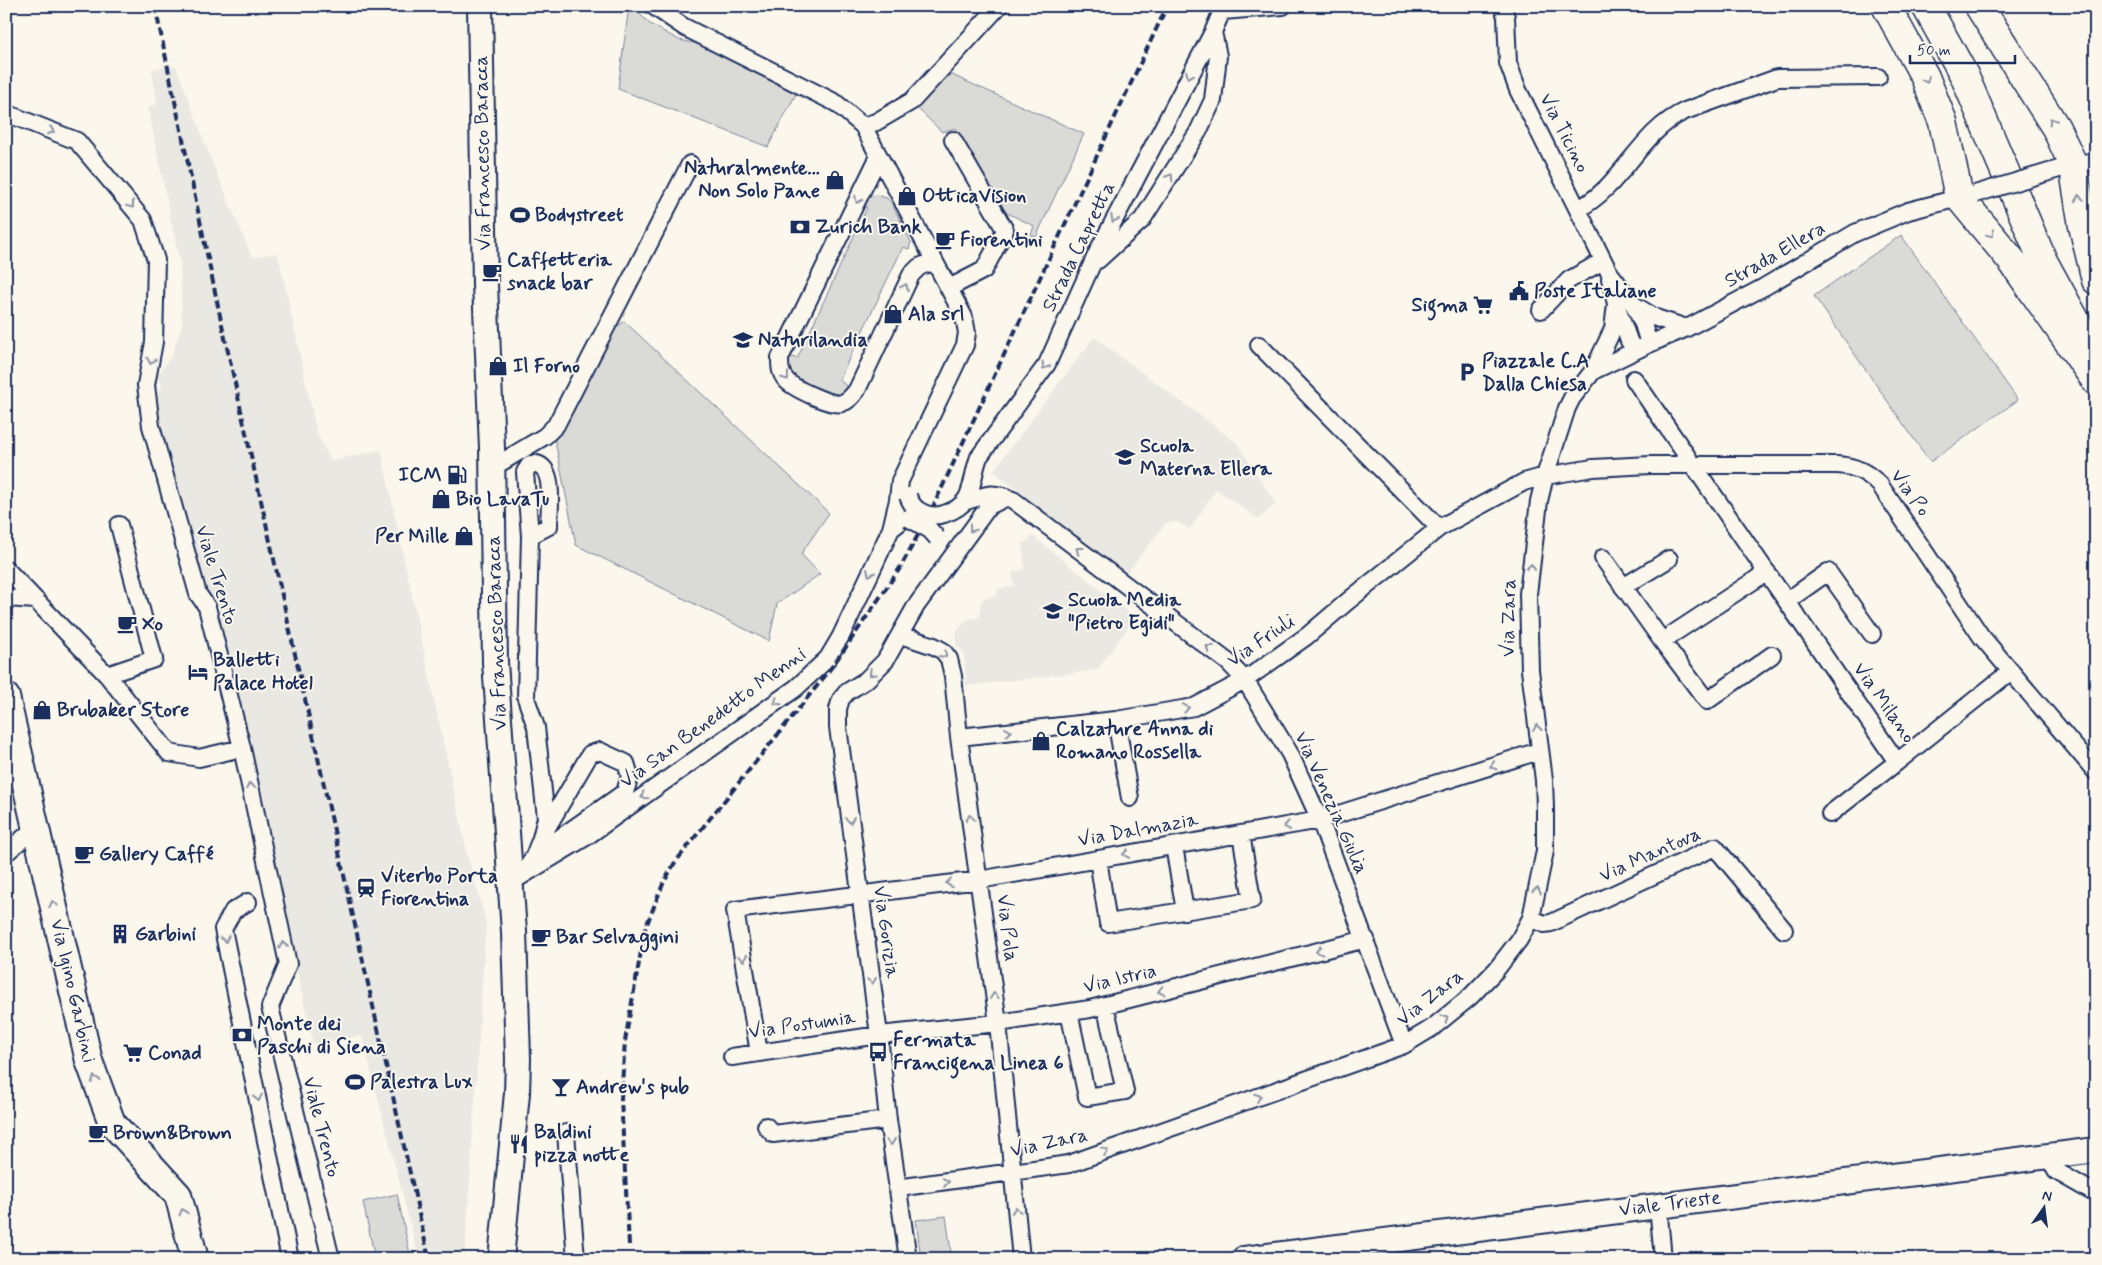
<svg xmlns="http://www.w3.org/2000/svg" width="2102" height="1265" font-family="Mynerve,sans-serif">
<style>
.built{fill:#eae8e2}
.green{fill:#dadad7;stroke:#7a849a}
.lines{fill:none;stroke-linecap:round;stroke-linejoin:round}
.minor-casing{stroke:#1b2f5e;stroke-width:20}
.secondary-casing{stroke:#1b2f5e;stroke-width:28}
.primary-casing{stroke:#1b2f5e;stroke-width:30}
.trunk-casing{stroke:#1b2f5e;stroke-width:31}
.minor{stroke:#fbf7ec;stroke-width:16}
.secondary{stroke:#fbf7ec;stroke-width:24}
.primary{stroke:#fbf7ec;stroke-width:26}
.trunk{stroke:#fbf7ec;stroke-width:28}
.rail{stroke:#1b2f5e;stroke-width:4;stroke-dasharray:8 4;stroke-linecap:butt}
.minor-bridge-casing{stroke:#1b2f5e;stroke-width:20;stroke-linecap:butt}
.minor-bridge{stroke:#fbf7ec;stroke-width:16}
.oneway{stroke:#8b93a5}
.labels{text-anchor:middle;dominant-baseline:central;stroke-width:4;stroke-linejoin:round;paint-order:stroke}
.street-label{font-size:20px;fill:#1b2f5e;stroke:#fbf7ec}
.poi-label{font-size:20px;font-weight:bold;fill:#1b2f5e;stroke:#fbf7ec;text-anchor:start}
</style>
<rect width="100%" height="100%" fill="#fbf7ec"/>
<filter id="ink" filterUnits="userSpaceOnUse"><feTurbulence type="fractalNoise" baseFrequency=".02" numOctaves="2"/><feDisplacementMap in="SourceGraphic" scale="10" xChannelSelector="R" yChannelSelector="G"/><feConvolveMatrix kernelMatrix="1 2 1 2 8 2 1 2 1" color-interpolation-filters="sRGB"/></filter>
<g filter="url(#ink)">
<path class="built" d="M176,66L211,159L252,257L278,253L317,434L331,461L381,450L467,853L486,922L465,1259H419L362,1036L313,1043L254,779L158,429L157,396L162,386L157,376L172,355L182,325L180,264L148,108L157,104L152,69Z
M1094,337L1237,443L1276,504L1258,519L1216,489L1190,529L1177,522L1166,523L1126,574L993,471Z
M1033,536L1135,618L1097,670L966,686L964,653L956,645L957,631L966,620L980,617V604L984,598L998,596L997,589L1014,586L1012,572L1025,569L1022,545Z"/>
<path class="green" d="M629,6L634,8L650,24L679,40L698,44L796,94L768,147L618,89Z
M949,75H952L1084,134L1036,237L1031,235L1034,226L999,209L1001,206L955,128L942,132L916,107Z
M876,195L887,198L891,202L911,242L909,249L903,247L839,380L847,386L841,394L830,396L793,379L788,366L790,356L797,359L867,208L862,202L866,198Z
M1901,235L2018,400L1930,462L1814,296Z
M624,321L829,513L801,554L820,574L777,604L769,641L576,545L554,436L601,341Z
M397,1194L411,1259H375L363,1202Z
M946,1216L952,1259H921L916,1220Z"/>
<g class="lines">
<defs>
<path id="minor" d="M653,6L684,27L836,103L863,126L964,317L967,333L965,345L900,481L898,500L891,529
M1503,6L1506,17L1508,63L1518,90L1609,272L1634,305L1656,318L1687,328
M1223,11L1283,6
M6,113L77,141L143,220L156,260L154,342L146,385L151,426L198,594L207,607L242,748L288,964L270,1007L331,1259
M863,126L876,122L912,101L999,6
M879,156L780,358C780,367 780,373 786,380C793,388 832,407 842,403C849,401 853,395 857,390L911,275L919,267L934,261
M2066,166L2096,161
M1578,209C1623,186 1639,132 1685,111L1777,78L1878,77
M1098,260L1142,220L1198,132L1213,100L1218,56L1213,32
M949,288L984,270L1005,230L953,140
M1634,305L1643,324L1649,344
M1617,307L1629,341L1635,351
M1541,310L1569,280L1603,261
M1259,345L1439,528
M1593,371L1613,329L1616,304L1610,279
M1634,379L1897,762L2011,671
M492,468L545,436L556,425L690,164
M967,501C987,494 993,491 1013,500L1228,662L1245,680L1290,754L1320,820L1404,1045
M944,514C976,504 969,484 979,457L1047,364L1098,251L1213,32L1224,6
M530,536L525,472L530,464C557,459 549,509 549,526L530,536L526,698L536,727L546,818L541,838
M1603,558L1662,641L1767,572
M6,569L107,675L169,753L199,758L242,748
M1623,587L1669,559
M6,598L36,600
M1787,601L1828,572L1872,634
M901,635L934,646L943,651L949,659L953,676L959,737L998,1023L1021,1259
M1662,641L1707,701L1772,655
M107,675L154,659L119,525
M1116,720L1130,798
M959,737L1116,720L1194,707L1245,680L1307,636L1348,601L1439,528L1524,482L1545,476L1593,468L1650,465H1837C1855,466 1867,472 1880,485L1981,636L2096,772
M1830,814L1897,762
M1174,846L1185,911
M6,853L35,828
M1098,859L1108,923L1252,900L1241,834
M524,873L534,856L541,838L590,754L600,751L626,763L630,776L625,792L534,856
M510,883L586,837L796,688L828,658L841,636L891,529L900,522
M248,902L233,911L223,929L290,1259
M1531,918L1544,924L1551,923L1715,847L1784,930
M1069,1012L1087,1097L1125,1091L1105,1005
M759,1053L735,910L979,880L1320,820L1539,751
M732,1057L879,1035L998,1023L1090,1009L1366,939
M766,1126L773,1134L888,1120
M566,1133L576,1259
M2049,1157L2056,1171L2096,1194
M897,1188L1069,1164L1404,1045L1432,1028L1470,997L1496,970L1519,940L1531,918L1545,851V808L1544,780L1530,670L1528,594L1539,501L1545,476L1567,408L1572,398L1593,371L1649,344L1687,328L1764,287L1855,233L1908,211L1966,196
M1658,1205L1663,1259
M908,1259L888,1120L879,1035L838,727V709L841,699L847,692L866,680L885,661L916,606L989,506L1007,497"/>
<path id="secondary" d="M480,6L485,284L492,448L495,662L514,932L518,1059L517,1093L501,1259
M1244,1259L2096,1150"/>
<path id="primary" d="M6,697L89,1061L112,1123L178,1195L195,1259"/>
<path id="trunk" d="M1886,6L1925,77L1943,122L1959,197L2012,261L2096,381
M1926,6L1964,75L2043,261L2084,336
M1979,6L2056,128L2073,164L2083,226L2096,280"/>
</defs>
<use href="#minor" class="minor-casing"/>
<use href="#secondary" class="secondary-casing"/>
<use href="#primary" class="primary-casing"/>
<use href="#trunk" class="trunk-casing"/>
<use href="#minor" class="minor"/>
<use href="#secondary" class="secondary"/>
<use href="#primary" class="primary"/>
<use href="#trunk" class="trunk"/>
<path class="rail" d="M155,6L219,311L429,1259
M629,1245L621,1099L625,1041L645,929L663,884L674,864L695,837L825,676L846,647L900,568L931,511L1167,6"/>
<defs>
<path id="minor-bridge" d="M1975,194L2059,169
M908,496C913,511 929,519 944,514
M908,518L930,530L937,538"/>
</defs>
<use href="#minor-bridge" class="minor-bridge-casing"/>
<use href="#minor-bridge" class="minor-bridge"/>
</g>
<defs><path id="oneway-chevron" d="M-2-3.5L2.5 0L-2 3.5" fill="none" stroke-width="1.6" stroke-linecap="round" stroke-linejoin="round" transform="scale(1.25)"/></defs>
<g class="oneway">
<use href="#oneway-chevron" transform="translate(1189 75) rotate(117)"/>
<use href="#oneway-chevron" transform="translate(1926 80) rotate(66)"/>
<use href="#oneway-chevron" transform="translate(2052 121) rotate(-122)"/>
<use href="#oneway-chevron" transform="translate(51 131) rotate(21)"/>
<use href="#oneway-chevron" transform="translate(1170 177) rotate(-57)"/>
<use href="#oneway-chevron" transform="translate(2079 198) rotate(-99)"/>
<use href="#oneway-chevron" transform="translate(858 200) rotate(117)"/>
<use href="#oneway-chevron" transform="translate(131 205) rotate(51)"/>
<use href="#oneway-chevron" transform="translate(1114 219) rotate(117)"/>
<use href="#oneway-chevron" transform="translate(1991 234) rotate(51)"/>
<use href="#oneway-chevron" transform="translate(905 287) rotate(-65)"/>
<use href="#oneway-chevron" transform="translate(151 361) rotate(101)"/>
<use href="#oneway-chevron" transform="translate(1045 366) rotate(122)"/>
<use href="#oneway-chevron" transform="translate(786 377) rotate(53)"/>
<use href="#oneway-chevron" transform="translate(972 529) rotate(127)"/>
<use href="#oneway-chevron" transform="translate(1079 550) rotate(-143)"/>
<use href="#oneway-chevron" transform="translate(1531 567) rotate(-83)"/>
<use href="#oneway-chevron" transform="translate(870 573) rotate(115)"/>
<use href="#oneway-chevron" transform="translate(1209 648) rotate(-143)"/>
<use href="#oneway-chevron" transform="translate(944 655) rotate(48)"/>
<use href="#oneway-chevron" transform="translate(872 673) rotate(136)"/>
<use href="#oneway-chevron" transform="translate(777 702) rotate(145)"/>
<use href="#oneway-chevron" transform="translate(1186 708) rotate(-11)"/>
<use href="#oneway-chevron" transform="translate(1537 728) rotate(-97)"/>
<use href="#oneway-chevron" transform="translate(1008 732) rotate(-6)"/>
<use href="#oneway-chevron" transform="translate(1493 766) rotate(163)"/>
<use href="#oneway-chevron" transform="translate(250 786) rotate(-102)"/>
<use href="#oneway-chevron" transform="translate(644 796) rotate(145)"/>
<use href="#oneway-chevron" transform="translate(970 818) rotate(-98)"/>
<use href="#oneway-chevron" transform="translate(850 820) rotate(82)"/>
<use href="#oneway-chevron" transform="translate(1287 826) rotate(170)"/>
<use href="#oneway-chevron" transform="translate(1126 854) rotate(170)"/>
<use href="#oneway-chevron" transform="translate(949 883) rotate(173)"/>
<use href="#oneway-chevron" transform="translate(1537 890) rotate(-77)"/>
<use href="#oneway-chevron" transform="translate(53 904) rotate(-103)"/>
<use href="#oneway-chevron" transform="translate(225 939) rotate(78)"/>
<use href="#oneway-chevron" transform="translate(283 945) rotate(-102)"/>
<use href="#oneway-chevron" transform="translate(1319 951) rotate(166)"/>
<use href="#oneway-chevron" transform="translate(743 958) rotate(80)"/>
<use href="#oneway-chevron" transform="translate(872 981) rotate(82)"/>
<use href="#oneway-chevron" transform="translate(1161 991) rotate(166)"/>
<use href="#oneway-chevron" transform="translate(994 996) rotate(-97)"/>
<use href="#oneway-chevron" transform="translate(1445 1018) rotate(-37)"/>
<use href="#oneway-chevron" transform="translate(95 1079) rotate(-110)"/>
<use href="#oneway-chevron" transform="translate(1258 1097) rotate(-20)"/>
<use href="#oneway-chevron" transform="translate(258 1098) rotate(78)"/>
<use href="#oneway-chevron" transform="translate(891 1142) rotate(82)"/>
<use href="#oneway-chevron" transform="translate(1105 1151) rotate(-20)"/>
<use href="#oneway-chevron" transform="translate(946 1182) rotate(-8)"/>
<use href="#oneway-chevron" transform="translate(1016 1210) rotate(-97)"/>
<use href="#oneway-chevron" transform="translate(183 1212) rotate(-105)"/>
</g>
</g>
<defs>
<symbol id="shop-bare" viewBox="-9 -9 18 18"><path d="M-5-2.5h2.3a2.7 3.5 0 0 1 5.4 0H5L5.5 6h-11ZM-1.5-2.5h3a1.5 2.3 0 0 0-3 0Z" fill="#1b2f5e" stroke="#fbf7ec" stroke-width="2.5" paint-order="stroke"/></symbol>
<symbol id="stadium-bare" viewBox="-9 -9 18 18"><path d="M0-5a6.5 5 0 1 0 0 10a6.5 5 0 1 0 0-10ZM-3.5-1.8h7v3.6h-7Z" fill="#1b2f5e" stroke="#fbf7ec" stroke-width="2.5" paint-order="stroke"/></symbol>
<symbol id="bank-bare" viewBox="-9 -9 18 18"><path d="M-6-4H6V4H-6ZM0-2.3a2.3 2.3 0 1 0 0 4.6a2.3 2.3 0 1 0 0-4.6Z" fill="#1b2f5e" stroke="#fbf7ec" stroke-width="2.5" paint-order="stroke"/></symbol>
<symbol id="cafe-bare" viewBox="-9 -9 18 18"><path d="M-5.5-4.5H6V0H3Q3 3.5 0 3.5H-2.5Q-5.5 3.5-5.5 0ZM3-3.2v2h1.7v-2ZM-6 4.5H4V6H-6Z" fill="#1b2f5e" stroke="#fbf7ec" stroke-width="2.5" paint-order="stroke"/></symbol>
<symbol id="civic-bare" viewBox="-9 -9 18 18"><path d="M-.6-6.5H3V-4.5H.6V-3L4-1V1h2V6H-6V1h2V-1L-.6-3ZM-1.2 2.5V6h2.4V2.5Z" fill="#1b2f5e" stroke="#fbf7ec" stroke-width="2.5" paint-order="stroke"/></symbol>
<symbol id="supermarket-bare" viewBox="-9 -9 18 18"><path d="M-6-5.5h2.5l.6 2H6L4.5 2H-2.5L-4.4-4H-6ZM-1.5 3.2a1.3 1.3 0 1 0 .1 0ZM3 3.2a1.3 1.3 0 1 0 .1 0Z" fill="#1b2f5e" stroke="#fbf7ec" stroke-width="2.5" paint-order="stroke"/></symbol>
<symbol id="school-bare" viewBox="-9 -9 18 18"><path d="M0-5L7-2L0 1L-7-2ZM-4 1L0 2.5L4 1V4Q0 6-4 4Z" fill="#1b2f5e" stroke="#fbf7ec" stroke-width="2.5" paint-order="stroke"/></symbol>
<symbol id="parking-bare" viewBox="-9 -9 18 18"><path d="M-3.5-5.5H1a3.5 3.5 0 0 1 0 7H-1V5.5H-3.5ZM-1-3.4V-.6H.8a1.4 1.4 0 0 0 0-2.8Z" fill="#1b2f5e" stroke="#fbf7ec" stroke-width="2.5" paint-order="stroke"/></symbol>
<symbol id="fuel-bare" viewBox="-9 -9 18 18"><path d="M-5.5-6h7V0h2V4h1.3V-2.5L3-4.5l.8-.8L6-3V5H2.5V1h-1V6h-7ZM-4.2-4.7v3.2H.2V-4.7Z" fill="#1b2f5e" stroke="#fbf7ec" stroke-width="2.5" paint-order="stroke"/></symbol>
<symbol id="hotel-bare" viewBox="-9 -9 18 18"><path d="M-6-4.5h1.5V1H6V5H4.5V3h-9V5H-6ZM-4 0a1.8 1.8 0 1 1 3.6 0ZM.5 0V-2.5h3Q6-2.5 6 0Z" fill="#1b2f5e" stroke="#fbf7ec" stroke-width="2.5" paint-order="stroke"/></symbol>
<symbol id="station-bare" viewBox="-9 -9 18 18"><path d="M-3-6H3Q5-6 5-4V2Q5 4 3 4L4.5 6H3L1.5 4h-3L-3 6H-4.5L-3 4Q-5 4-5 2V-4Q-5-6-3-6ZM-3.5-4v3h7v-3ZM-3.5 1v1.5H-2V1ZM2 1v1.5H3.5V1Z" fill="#1b2f5e" stroke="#fbf7ec" stroke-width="2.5" paint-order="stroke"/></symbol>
<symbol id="building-bare" viewBox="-9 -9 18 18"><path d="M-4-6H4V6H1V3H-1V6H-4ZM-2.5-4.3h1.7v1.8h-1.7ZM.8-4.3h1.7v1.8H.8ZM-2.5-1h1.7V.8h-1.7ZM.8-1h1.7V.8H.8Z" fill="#1b2f5e" stroke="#fbf7ec" stroke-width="2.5" paint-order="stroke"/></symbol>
<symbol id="bus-bare" viewBox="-9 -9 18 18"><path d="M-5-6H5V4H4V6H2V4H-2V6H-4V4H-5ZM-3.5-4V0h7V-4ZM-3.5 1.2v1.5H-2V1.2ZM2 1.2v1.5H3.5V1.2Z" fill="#1b2f5e" stroke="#fbf7ec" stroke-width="2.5" paint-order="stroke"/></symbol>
<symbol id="bar-bare" viewBox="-9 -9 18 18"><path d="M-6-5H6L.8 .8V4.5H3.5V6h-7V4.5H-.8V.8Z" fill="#1b2f5e" stroke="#fbf7ec" stroke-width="2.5" paint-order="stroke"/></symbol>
<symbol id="restaurant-bare" viewBox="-9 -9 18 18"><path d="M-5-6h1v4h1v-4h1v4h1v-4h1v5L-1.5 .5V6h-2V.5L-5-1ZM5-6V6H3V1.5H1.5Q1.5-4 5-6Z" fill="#1b2f5e" stroke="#fbf7ec" stroke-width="2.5" paint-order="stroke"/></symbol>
</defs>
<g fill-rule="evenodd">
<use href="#shop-bare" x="821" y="166" width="28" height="28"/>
<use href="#shop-bare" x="893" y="182" width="28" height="28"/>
<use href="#stadium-bare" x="506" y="201" width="28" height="28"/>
<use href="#bank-bare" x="786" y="213" width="28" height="28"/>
<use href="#cafe-bare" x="931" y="226" width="28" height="28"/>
<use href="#cafe-bare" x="478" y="258" width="28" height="28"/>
<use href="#civic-bare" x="1505" y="277" width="28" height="28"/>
<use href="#supermarket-bare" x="1469" y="291" width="28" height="28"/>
<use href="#shop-bare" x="879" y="300" width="28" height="28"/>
<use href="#school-bare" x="729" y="326" width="28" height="28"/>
<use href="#shop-bare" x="484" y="352" width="28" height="28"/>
<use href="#parking-bare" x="1453" y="358" width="28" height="28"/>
<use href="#school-bare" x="1111" y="443" width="28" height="28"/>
<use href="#fuel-bare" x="443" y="461" width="28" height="28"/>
<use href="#shop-bare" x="427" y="485" width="28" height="28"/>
<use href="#shop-bare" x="450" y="522" width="28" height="28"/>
<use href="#school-bare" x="1039" y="597" width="28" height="28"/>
<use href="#cafe-bare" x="113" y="610" width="28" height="28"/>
<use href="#hotel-bare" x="184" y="658" width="28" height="28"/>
<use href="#shop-bare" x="28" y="696" width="28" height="28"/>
<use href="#shop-bare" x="1027" y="727" width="28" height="28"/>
<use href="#cafe-bare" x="70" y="840" width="28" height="28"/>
<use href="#station-bare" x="352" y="874" width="28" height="28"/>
<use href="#building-bare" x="106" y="920" width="28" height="28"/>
<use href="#cafe-bare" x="527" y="923" width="28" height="28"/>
<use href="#bank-bare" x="228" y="1021" width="28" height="28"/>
<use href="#bus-bare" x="864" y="1038" width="28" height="28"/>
<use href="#supermarket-bare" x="119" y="1039" width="28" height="28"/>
<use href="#stadium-bare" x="341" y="1068" width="28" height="28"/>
<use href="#bar-bare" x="547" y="1073" width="28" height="28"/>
<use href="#cafe-bare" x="84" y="1119" width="28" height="28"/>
<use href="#restaurant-bare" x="505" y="1130" width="28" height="28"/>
</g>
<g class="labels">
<g class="street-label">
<text transform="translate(1564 133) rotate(63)">Via Ticino</text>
<text transform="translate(483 153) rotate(-91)">Via Francesco Baracca</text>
<text transform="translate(1079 247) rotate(-64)">Strada Capretta</text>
<text transform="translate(1775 255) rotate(-30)">Strada Ellera</text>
<text transform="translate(1910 493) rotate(54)">Via Po</text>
<text transform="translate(216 575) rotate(73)">Viale Trento</text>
<text transform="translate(1509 618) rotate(-89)">Via Zara</text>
<text transform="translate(497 633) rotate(-92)">Via Francesco Baracca</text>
<text transform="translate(1261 641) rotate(-34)">Via Friuli</text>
<text transform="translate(1884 703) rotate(55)">Via Milano</text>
<text transform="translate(713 718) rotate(-36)">Via San Benedetto Menni</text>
<text transform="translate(1331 803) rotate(66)">Via Venezia Giulia</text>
<text transform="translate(1138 830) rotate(-10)">Via Dalmazia</text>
<text transform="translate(1650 855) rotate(-24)">Via Mantova</text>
<text transform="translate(1007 928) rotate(83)">Via Pola</text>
<text transform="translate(886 932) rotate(82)">Via Gorizia</text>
<text transform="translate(1120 979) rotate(-13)">Via Istria</text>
<text transform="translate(73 991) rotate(77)">Via Igino Garbini</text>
<text transform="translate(1430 998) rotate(-38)">Via Zara</text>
<text transform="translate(802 1025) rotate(-8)">Via Postumia</text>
<text transform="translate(321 1127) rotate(76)">Viale Trento</text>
<text transform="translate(1049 1143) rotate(-12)">Via Zara</text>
<text transform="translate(1670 1204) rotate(-7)">Viale Trieste</text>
</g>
<g class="poi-label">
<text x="820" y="168" text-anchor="end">Naturalmente...<tspan x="820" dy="23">Non Solo Pane</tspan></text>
<text x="922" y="196">OtticaVision</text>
<text x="535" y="215">Bodystreet</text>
<text x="815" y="227">Zurich Bank</text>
<text x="960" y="240">Fiorentini</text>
<text x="507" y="260">Caffetteria<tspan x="507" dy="23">snack bar</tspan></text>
<text x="1534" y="291">Poste Italiane</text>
<text x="1468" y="305" text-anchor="end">Sigma</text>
<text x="908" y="314">Ala srl</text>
<text x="758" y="340">Naturilandia</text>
<text x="1482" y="361">Piazzale C.A<tspan x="1482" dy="23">Dalla Chiesa</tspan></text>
<text x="513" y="366">Il Forno</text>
<text x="1140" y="446">Scuola<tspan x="1140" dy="23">Materna Ellera</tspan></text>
<text x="442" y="475" text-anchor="end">ICM</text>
<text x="456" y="499">Bio LavaTu</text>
<text x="449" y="536" text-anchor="end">Per Mille</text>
<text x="1068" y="600">Scuola Media<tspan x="1068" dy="23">"Pietro Egidi"</tspan></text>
<text x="142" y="624">Xo</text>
<text x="213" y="660">Balletti<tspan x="213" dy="23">Palace Hotel</tspan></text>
<text x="57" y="710">Brubaker Store</text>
<text x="1056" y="729">Calzature Anna di<tspan x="1056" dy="23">Romano Rossella</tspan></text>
<text x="99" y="854">Gallery Caffé</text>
<text x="381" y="876">Viterbo Porta<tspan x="381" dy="23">Fiorentina</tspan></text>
<text x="135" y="934">Garbini</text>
<text x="556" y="937">Bar Selvaggini</text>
<text x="257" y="1024">Monte dei<tspan x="257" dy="23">Paschi di Siena</tspan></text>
<text x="893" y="1040">Fermata<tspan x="893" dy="23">Francigena Linea 6</tspan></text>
<text x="148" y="1053">Conad</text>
<text x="370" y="1082">Palestra Lux</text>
<text x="576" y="1087">Andrew's pub</text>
<text x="534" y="1132">Baldini<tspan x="534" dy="23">pizza notte</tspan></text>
<text x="113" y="1133">Brown&amp;Brown</text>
</g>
</g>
<rect width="2102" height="1265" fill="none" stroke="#fbf7ec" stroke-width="25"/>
<rect x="12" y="12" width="2077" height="1240" fill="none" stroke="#1b2f5e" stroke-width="2" filter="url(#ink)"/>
<g transform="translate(2044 1208) rotate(14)" stroke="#fbf7ec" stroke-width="4" paint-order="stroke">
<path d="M0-4L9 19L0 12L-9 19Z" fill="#1b2f5e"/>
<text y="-8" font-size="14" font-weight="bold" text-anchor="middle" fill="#1b2f5e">N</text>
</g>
<path d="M1910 55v8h105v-8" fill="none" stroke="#1b2f5e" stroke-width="2.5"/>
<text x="1917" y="55" font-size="15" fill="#1b2f5e" stroke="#fbf7ec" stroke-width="4" paint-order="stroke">50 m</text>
</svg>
